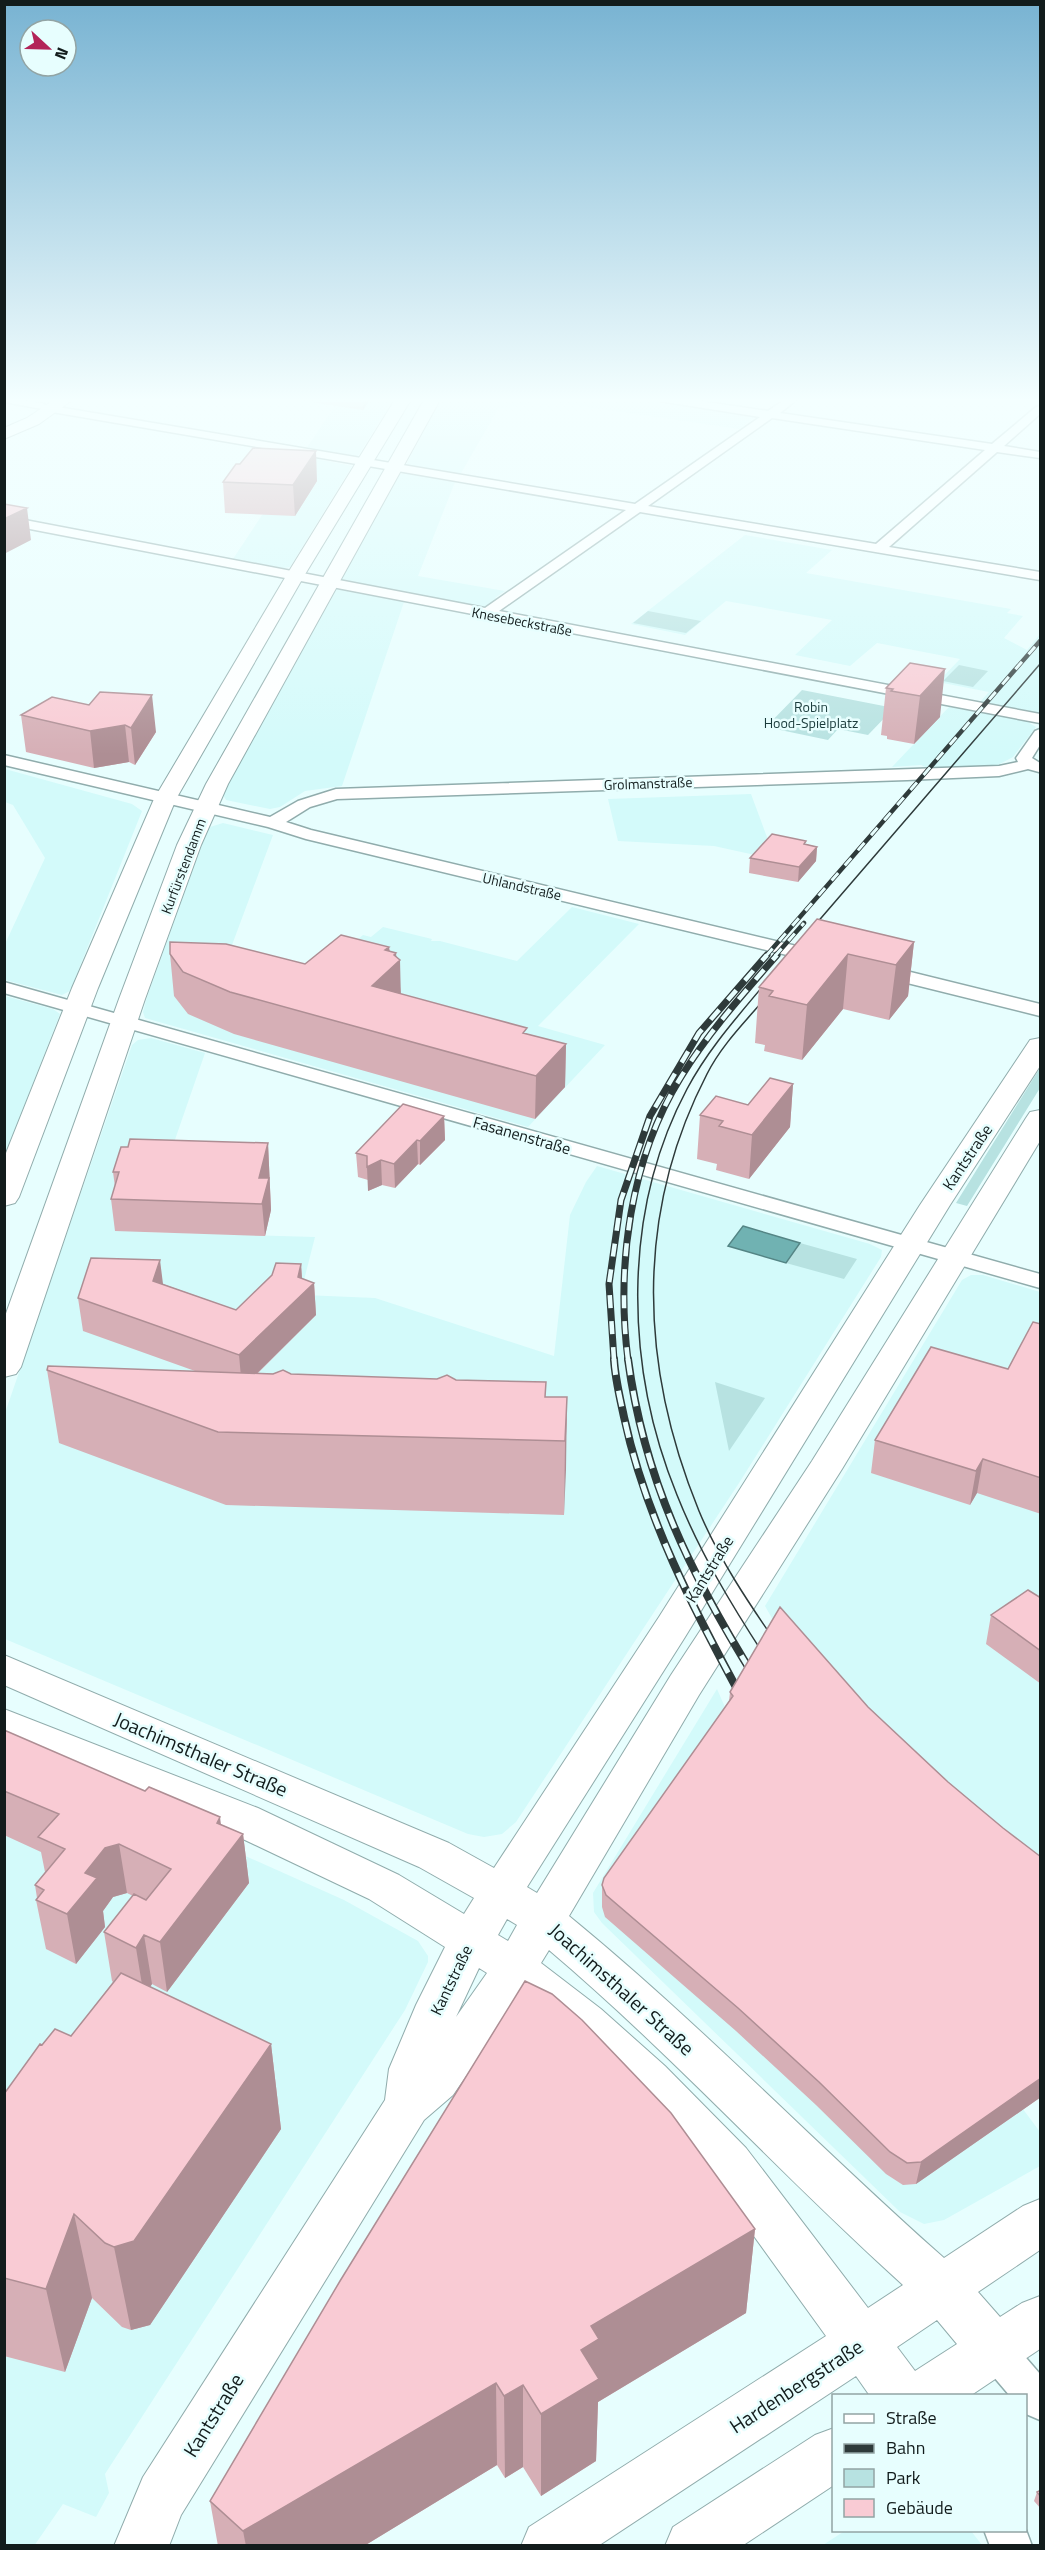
<svg xmlns="http://www.w3.org/2000/svg" width="1045" height="2550" font-family="'Titillium Web',sans-serif">
<style>
.built{fill:#d3fafa}
.green{fill:#b7e2e1}
.water{fill:#70b2b2;stroke:#548585;stroke-width:1.5}
.lines{fill:none;stroke-linecap:round;stroke-linejoin:round}
.street-casing{stroke:#90acac;stroke-width:3}
.secondary-casing{stroke:#90acac;stroke-width:2}
.street{fill:#fff;fill-rule:evenodd}
.secondary{fill:#fff;fill-rule:evenodd}
.tram{stroke:#2e3a3a;stroke-width:1.5}
.rail-far2-casing{stroke:#2e3a3a;stroke-width:4.5}
.rail-far1-casing{stroke:#2e3a3a;stroke-width:7}
.rail-casing{stroke:#2e3a3a;stroke-width:8}
.rail-far2{stroke:#e7fefe;stroke-width:3;stroke-dasharray:10;stroke-linecap:butt}
.rail-far1{stroke:#e7fefe;stroke-width:4.5;stroke-dasharray:13;stroke-linecap:butt}
.rail{stroke:#e7fefe;stroke-width:5;stroke-dasharray:16;stroke-linecap:butt}
.wall{fill:#d6afb6}
.shaded-wall{fill:#ae8e94}
.building{fill:#f9cbd4;stroke:#ae8e94;stroke-width:1.5}
.labels{text-anchor:middle;dominant-baseline:central;stroke-width:5;stroke-linejoin:round;paint-order:stroke}
.far-street-label{font-size:14px;fill:#121c1c;stroke:#e7fefe}
.far-park-label{font-size:14px;fill:#1a3b3b;stroke:#e7fefe}
.street-label{font-size:16px;fill:#121c1c;stroke:#e7fefe}
.near-street-label{font-size:20px;fill:#121c1c;stroke:#e7fefe}
</style>
<rect width="100%" height="100%" fill="#e7fefe"/>
<path class="built" d="M340,398H394L358,456L352,457L306,449Z
M441,398H620L757,416L739,429L546,401L498,409L460,475L406,465Z
M301,456L352,466L290,567L284,568L233,559Z
M405,473L455,482L418,576L505,591L495,598L498,600L486,607L478,608L341,580L399,474Z
M745,535L832,550L806,573L1011,609L1007,613L1023,616L1004,638L1027,650L1040,634V714L979,703L989,692L938,682L960,659L877,643L850,666L795,655L832,620L726,601L685,635L631,624Z
M339,589L404,602L342,786L305,791L280,807L270,809L226,800L223,795L224,791L334,590Z
M949,707L1026,721L1036,727L1013,757L994,767L930,769L921,765L892,767Z
M5,769L132,804L142,811L70,991L62,995L5,980V944L45,858L13,805L5,802Z
M751,794L771,848L764,857L714,846L618,841L608,799Z
M223,823L273,835L232,945L322,970L363,935L371,937L383,927L432,939L431,941H440L517,961L572,907L639,924L538,1026L605,1045L528,1127L145,1018L143,1012L147,997L207,830L210,827Z
M5,996L53,1009L60,1014L5,1155Z
M151,1038L205,1053L143,1232L315,1237L303,1284L304,1295L375,1298L554,1356L570,1215L586,1182L597,1166L870,1244L882,1250L881,1257L739,1483L516,1822L502,1834L484,1837L468,1834L5,1639V1413L132,1045L138,1040Z
M971,1275H983L1040,1292V1883L778,1629L765,1606L962,1280Z
M717,1689L728,1714L1040,2132V2166L944,2220L924,2224L900,2212L602,1923L594,1912L593,1893Z
M4,1748L344,1900L418,1941L428,1956V1962L405,2010L105,2474L109,2493L96,2517L63,2504L34,2546L4,2545Z
M846,2530L971,2531L982,2545H823Z"/>
<path class="green" d="M648,611L701,621L686,633L633,623Z
M959,665L988,671L973,687L943,681Z
M802,690L894,708L868,735L838,729L828,740L766,727Z
M1040,1068V1088L967,1206L956,1203Z
M800,1243L857,1259L844,1279L786,1263Z
M715,1382L765,1398L729,1451Z"/>
<path class="water" d="M743,1226L800,1243L786,1263L728,1246Z"/>
<g class="lines">
<defs>
<path id="street" d="M4,398L42,403L48,406L42,409L4,402Z
M654,398H680L768,411L787,398H799L780,413L992,444L1036,407L1040,406V414L1004,446L1040,452V458L997,452L889,547L1040,572V580L640,512L499,611L1040,714V723L4,524V516L485,608L626,510L52,412L46,409L52,406L635,504L760,417L659,401ZM772,418L985,450L876,544L648,506Z
M1040,729V745L1032,758L1040,763L1039,772L1028,769L999,776L907,780L337,799L310,807L286,822L311,830L826,953L829,957L826,961L820,963L306,839L268,827L4,765V755L270,817L298,801L336,789L999,766L1018,762L1016,758L1035,731Z
M882,965L1040,1004V1016L875,975L873,971L875,967Z
M4,982L1040,1274V1288L4,993Z
M995,2332L1008,2337L1040,2374V2420L1026,2414V2396H1010L982,2363L977,2350L982,2337Z
M984,2530H1026L1032,2546H990Z"/>
<path id="secondary" d="M57,398H75L39,424L4,439V428L27,418Z
M396,398H412L304,576L176,799L98,988L19,1197L15,1203L4,1206V1158L72,988L154,799L286,576Z
M425,398H441L228,784L201,845L145,999L21,1367L16,1374L4,1377V1319L119,999L177,845L206,784Z
M1040,1038V1066L950,1205L685,1637L527,1887L537,1893L671,1675L812,1461L1026,1118L1030,1112L1040,1110V1141L842,1469L699,1695L569,1916C700,2023 817,2146 944,2258L1023,2206L1040,2199V2250L978,2292L1000,2317L1022,2303L1040,2296V2349L970,2396H870L856,2376L598,2546H521L529,2527L826,2336L712,2178L633,2094L569,2037L520,1997L453,2095L424,2120L181,2515L169,2546H114L143,2477L385,2100L389,2069L416,2005L445,1947L369,1899L228,1832L4,1741V1709L258,1808L399,1875L464,1914L474,1898L419,1867L4,1685V1655L449,1843L494,1868L659,1617L920,1205L1030,1040ZM507,1919L517,1925L508,1941L498,1935ZM549,1950C673,2055 782,2176 903,2285L868,2308L746,2148L665,2066L601,2009L541,1963ZM479,1968L487,1973L456,2017ZM937,2320L957,2344L915,2371L897,2347Z
M834,2428V2485L742,2546H665L673,2527L815,2435Z"/>
</defs>
<use href="#street" class="street-casing"/>
<use href="#secondary" class="secondary-casing"/>
<use href="#street" class="street"/>
<use href="#secondary" class="secondary"/>
<path class="tram" d="M809,932L1040,664
M768,995C747,1020 722,1044 707,1074C634,1215 640,1367 699,1511C719,1559 748,1602 777,1644
M766,1658C732,1606 700,1553 677,1495C625,1368 621,1213 687,1089C708,1049 739,1015 768,980"/>
<defs>
<path id="rail-far2" d="M766,956L1040,641
M775,956L804,923"/>
<path id="rail-far1" d="M614,1360L609,1284L621,1200L650,1116L699,1033L767,955
M628,1360C616,1266 630,1159 681,1077C708,1033 743,994 777,955"/>
<path id="rail" d="M614,1359C615,1378 620,1398 624,1417C646,1519 694,1610 743,1700
M628,1359C644,1480 691,1575 755,1678"/>
</defs>
<use href="#rail-far2" class="rail-far2-casing"/>
<use href="#rail-far1" class="rail-far1-casing"/>
<use href="#rail" class="rail-casing"/>
<use href="#rail-far2" class="rail-far2"/>
<use href="#rail-far1" class="rail-far1"/>
<use href="#rail" class="rail"/>
</g>
<path class="wall" d="M284,398H371L363,410Z
M240,464L317,481L295,516L225,513L223,482Z
M910,663L940,717L914,744L887,739V736L881,735L886,688Z
M52,697L156,732L135,765L129,762L94,768L26,752L21,715Z
M806,844L817,847L816,861L798,882L749,873L750,858Z
M817,919L914,942L908,996L889,1020L843,1009L802,1060L764,1051L765,1045L755,1043L759,987Z
M389,947L390,951L396,957L401,994L527,1034L566,1044L565,1087L535,1119L234,1034L188,1014L174,996L170,954L305,964Z
M793,1084L790,1127L749,1179L716,1170L717,1164L697,1159L700,1115L748,1105Z
M444,1116L445,1140L420,1165L418,1164L395,1188L382,1185L368,1191V1180L358,1177L356,1153Z
M268,1143L271,1210L265,1236L115,1231L111,1199L115,1187L113,1172Z
M301,1264L302,1279L314,1283L316,1315L258,1373L456,1380L546,1397H567L564,1515L226,1505L59,1443L47,1370L195,1371L83,1331L78,1298L163,1284L236,1310Z
M1041,1324V1514L977,1493L970,1505L871,1473L875,1440L1008,1369Z
M1041,1598V1684L986,1644L991,1615Z
M730,1692L868,1707L948,1782L1003,1828L1041,1857V2097L916,2184L903,2185L886,2174L816,2105L736,2031L605,1917L602,1907V1885L729,1701Z
M4,1730L243,1834L249,1883L167,1992L152,1984L150,1987L271,2044L281,2129L150,2325L131,2330L122,2327L92,2298L65,2372L4,2356V2094L42,2045L71,2036L113,1982L112,1981L104,1932L133,1896L127,1893L113,1897L103,1911L105,1927L76,1964L46,1949L36,1900L37,1898L35,1885L45,1872L41,1852L4,1835Z
M755,2229L746,2313L598,2402L596,2461L541,2496L523,2467L505,2478L497,2465L364,2546H218L210,2501Z
M1041,2490V2509L1034,2501L1037,2492Z"/>
<path class="shaded-wall" d="M363,398H371L363,410Z
M316,451L317,481L295,516L293,485Z
M27,508L31,540L4,554V519Z
M945,669L940,717L914,744L920,696Z
M152,695L156,732L135,765L131,728Z
M125,725L129,762L94,768L90,731Z
M817,847L816,861L798,882L799,867Z
M914,942L908,996L889,1020L896,965Z
M389,947L390,969L394,955L396,953L397,963L400,960L401,1001L372,986L385,950Z
M848,954L843,1009L802,1060L807,1005Z
M566,1044L565,1087L535,1119L536,1076Z
M793,1084L790,1127L749,1179L752,1135Z
M444,1116L445,1140L420,1165V1141Z
M417,1140L418,1164L395,1188L394,1164Z
M268,1143L271,1210L265,1236L262,1204L259,1178Z
M381,1160L382,1185L368,1191L367,1167Z
M160,1260L164,1292L153,1281Z
M301,1264L303,1294L314,1283L316,1315L242,1388L239,1355L298,1277Z
M567,1397L566,1470L564,1515L565,1441Z
M983,1459L977,1493L970,1505L976,1471Z
M220,1817L225,1857L243,1834L249,1883L167,1992L160,1942L217,1823Z
M119,1844L127,1893L113,1897L103,1911L105,1927L76,1964L67,1914L85,1873L105,1848Z
M144,1935L152,1984L144,1997L136,1948Z
M271,2044L281,2129L150,2325L131,2330L114,2247Z
M1041,2078V2097L916,2184L921,2162Z
M74,2214L92,2298L65,2372L46,2289Z
M755,2229L746,2313L598,2402L596,2461L541,2496V2414L581,2350L591,2326Z
M496,2383L497,2465L364,2546H246L243,2531Z
M523,2385V2467L505,2478L504,2396Z"/>
<path class="building" d="M253,448L316,451L293,485L223,482L236,464H240Z
M4,504L27,508L4,519Z
M910,663L945,669L920,696L891,691L893,689L886,688Z
M100,692L152,695L131,728L125,725L90,731L21,715L52,697L89,705Z
M772,834L806,841L804,844L817,847L799,867L750,858Z
M817,919L914,942L896,965L848,954L807,1005L769,996L773,991L759,987Z
M341,935L389,947L385,950L396,953L394,955L400,960L372,986L527,1028L523,1033L566,1044L536,1076L230,992L183,972L170,954V942L226,944L305,964Z
M770,1078L793,1084L752,1135L719,1126L723,1121L700,1115L716,1096L748,1105Z
M403,1104L444,1116L420,1141L417,1140L394,1164L381,1160L367,1167V1156L356,1153Z
M130,1139L268,1143L259,1178H269L262,1204L111,1199L119,1172H113L121,1147H128Z
M91,1258L160,1260L153,1281L236,1310L272,1275L276,1263L301,1264L298,1277L314,1283L239,1355L78,1298Z
M1033,1322L1041,1324V1478L983,1459L976,1471L875,1440L931,1347L1008,1369Z
M48,1366L273,1374L283,1370L291,1374L437,1379L447,1375L456,1380L546,1382L545,1397H567L565,1441L218,1432L47,1370Z
M1028,1590L1041,1598V1651L991,1615Z
M780,1607L868,1707L948,1782L1003,1828L1041,1857V2078L921,2162L907,2163L890,2152L819,2082L738,2008L606,1895L602,1885L604,1878L733,1696L730,1692Z
M4,1730L145,1791L149,1787L220,1817L217,1823L243,1834L160,1942L144,1935L136,1948L104,1932L134,1894L146,1900L171,1869L119,1844L105,1848L85,1873L97,1878L67,1914L36,1900L44,1890L35,1885L65,1849L38,1837L59,1814L4,1791Z
M121,1973L271,2044L134,2241L114,2247L105,2243L74,2214L46,2289L4,2278V2094L40,2044L42,2045L55,2029L71,2036Z
M525,1981L552,1994L582,2020L671,2113L755,2229L591,2326L599,2339L581,2350L599,2379L541,2414L523,2385L504,2396L496,2383L243,2531L210,2501L340,2281Z
M1041,2490V2497L1037,2492Z"/>
<linearGradient id="sky" x2="0" y2="1"><stop stop-color="#78b3d2"/><stop offset="0.53" stop-color="#f4ffff"/><stop offset="1" stop-color="#f4ffff" stop-opacity="0"/></linearGradient>
<rect width="1045" height="755" fill="url(#sky)"/>
<g class="labels">
<g class="far-street-label">
<text transform="translate(522 621) rotate(11)">Knesebeckstraße</text>
<text transform="translate(648 783) rotate(-2)">Grolmanstraße</text>
<text transform="translate(183 866) rotate(-69)">Kurfürstendamm</text>
<text transform="translate(522 886) rotate(13)">Uhlandstraße</text>
</g>
<g class="far-park-label">
<text x="811" y="706">Robin<tspan x="811" dy="16">Hood-Spielplatz</tspan></text>
</g>
<g class="street-label">
<text transform="translate(522 1135) rotate(16)">Fasanenstraße</text>
<text transform="translate(967 1157) rotate(-56)">Kantstraße</text>
<text transform="translate(709 1569) rotate(-58)">Kantstraße</text>
<text transform="translate(451 1980) rotate(-64)">Kantstraße</text>
</g>
<g class="near-street-label">
<text transform="translate(201 1754) rotate(23)">Joachimsthaler Straße</text>
<text transform="translate(622 1989) rotate(42)">Joachimsthaler Straße</text>
<text transform="translate(796 2386) rotate(-33)">Hardenbergstraße</text>
<text transform="translate(213 2415) rotate(-58)">Kantstraße</text>
</g>
</g>
<rect width="1045" height="2550" fill="none" stroke="#121c1c" stroke-width="12"/>
<rect x="832" y="2394" width="195" height="138" fill="#e7fefe" stroke="#92a4a4" stroke-width="1.5"/>
<rect x="844" y="2414" width="30" height="9" fill="#ffffff" stroke="#92a4a4" stroke-width="1.5"/>
<text x="886" y="2424" font-size="18" fill="#121c1c">Straße</text>
<rect x="844" y="2444" width="30" height="9" fill="#2e3a3a" stroke="#92a4a4" stroke-width="1.5"/>
<text x="886" y="2454" font-size="18" fill="#121c1c">Bahn</text>
<rect x="844" y="2469" width="30" height="18" fill="#b7e2e1" stroke="#92a4a4" stroke-width="1.5"/>
<text x="886" y="2484" font-size="18" fill="#121c1c">Park</text>
<rect x="844" y="2499" width="30" height="18" fill="#f9cbd4" stroke="#92a4a4" stroke-width="1.5"/>
<text x="886" y="2514" font-size="18" fill="#121c1c">Gebäude</text>
<g transform="translate(48 48) rotate(112)"><circle r="28" fill="#e7fefe" stroke="#92a4a4" stroke-width="1.5"/>
<path d="M0-4.5L10 22L0 15L-10 22Z" fill="#b22358"/>
<text y="-9" font-size="16" font-weight="bold" text-anchor="middle" fill="#121c1c">N</text>
</g>
</svg>
